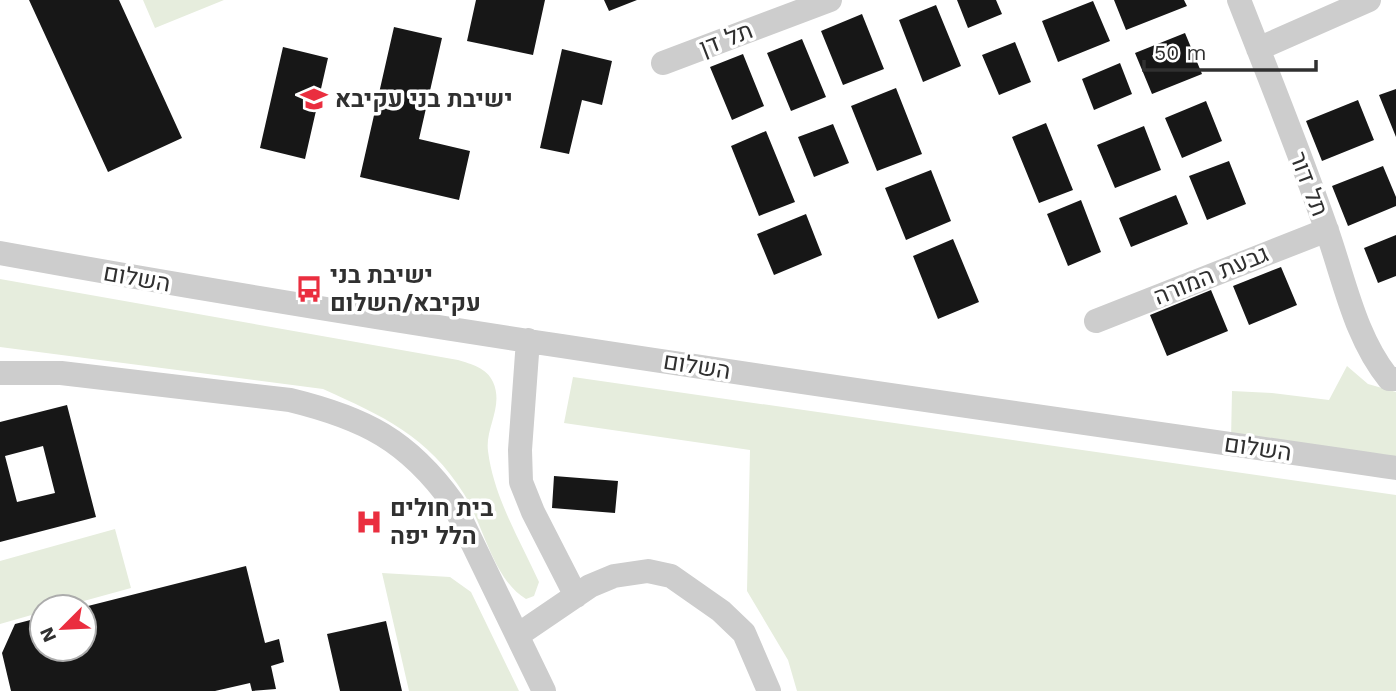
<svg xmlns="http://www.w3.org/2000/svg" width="1396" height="691" font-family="'Work Sans',Heebo,sans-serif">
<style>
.green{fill:#e6eddd}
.building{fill:#171717;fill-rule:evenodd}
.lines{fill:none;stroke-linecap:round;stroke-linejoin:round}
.minor{stroke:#cdcdcd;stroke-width:24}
.labels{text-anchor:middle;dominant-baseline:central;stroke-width:7;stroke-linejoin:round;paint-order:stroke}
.street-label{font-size:24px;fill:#303030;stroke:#fff}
.poi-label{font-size:24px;font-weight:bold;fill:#303030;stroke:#fff;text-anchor:start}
</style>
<rect width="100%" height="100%" fill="#fff"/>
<path class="green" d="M143,0H224L155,28Z
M0,279L458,360C471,364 487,368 493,382C504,406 485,428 488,451C494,498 520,540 539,582L534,596L526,599C493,579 484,526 464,494C428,436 383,416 323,389L0,347Z
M1347,366L1368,384L1396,392V466L1231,440L1232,391L1272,393L1329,400Z
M573,377L1396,495V691H797L788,660L747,591L750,450L564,423Z
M115,529L131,588L62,607H42V612L0,624V561Z
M382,573L450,577L471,592L519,691H409Z"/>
<path class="building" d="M29,0H119L182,138L108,172Z
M476,0H545L533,55L467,41Z
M604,0H637L609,11Z
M957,0H996L1002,14L968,28Z
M1114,0H1184L1187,6L1126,30Z
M1093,1L1110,41L1058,62L1042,21Z
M936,5L961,66L923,82L899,20Z
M862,14L884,69L843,85L821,31Z
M394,27L442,38L419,139L470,151L459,200L360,177Z
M1185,33L1202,74L1152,94L1135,53Z
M802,39L826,97L791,111L767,53Z
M1015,42L1031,82L999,95L982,55Z
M283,47L328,58L305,159L260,148Z
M562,49L612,61L602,105L582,100L569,154L540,148Z
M743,54L764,106L732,120L710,67Z
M1120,63L1132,94L1094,110L1082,79Z
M896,88L922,154L877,171L851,106Z
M1396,89V137L1379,95Z
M1358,100L1374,140L1322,161L1306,121Z
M1206,101L1222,141L1182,158L1165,118Z
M1046,123L1073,190L1039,203L1012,137Z
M833,124L849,163L814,177L798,137Z
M1144,126L1161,170L1115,188L1097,145Z
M766,131L795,202L759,216L731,146Z
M1229,161L1246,204L1207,220L1189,176Z
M1383,166L1396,197V206L1348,226L1332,186Z
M931,170L951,221L906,240L885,188Z
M1176,195L1188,224L1131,247L1119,218Z
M1081,200L1101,252L1068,266L1047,214Z
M806,214L822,255L774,275L757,234Z
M1396,235V276L1378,283L1364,248Z
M953,239L979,302L938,319L913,256Z
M1281,267L1297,305L1249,325L1233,286Z
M1211,290L1228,331L1167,356L1150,315Z
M67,405L96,517L0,542V422ZM43,446L55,493L17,502L5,456Z
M554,476L618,481L615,513L552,508Z
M246,566L265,643L279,639L284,662L271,666L276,689L252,691L250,683L215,691H11L2,653L15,624L42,617V649H84V607Z
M386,621L402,691H340L327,634Z"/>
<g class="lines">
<path class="minor" d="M1239,0C1269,77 1300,153 1327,231C1345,282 1355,337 1389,379H1396
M1258,49L1369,0
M663,63L830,0
M0,253C463,337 930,400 1396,468
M1096,321L1327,230
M528,340L520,450L521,482L533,512L576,596
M0,373H61L290,400C364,418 408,440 453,503L544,691
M518,635L590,586L614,576L648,571L671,576L721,611L744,633L769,691"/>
</g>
<defs>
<symbol id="school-bare" viewBox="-9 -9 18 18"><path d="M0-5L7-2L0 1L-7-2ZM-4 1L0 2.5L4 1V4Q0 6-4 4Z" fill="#ea2e3f" stroke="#fff" stroke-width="2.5" paint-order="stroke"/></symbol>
<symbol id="bus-bare" viewBox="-9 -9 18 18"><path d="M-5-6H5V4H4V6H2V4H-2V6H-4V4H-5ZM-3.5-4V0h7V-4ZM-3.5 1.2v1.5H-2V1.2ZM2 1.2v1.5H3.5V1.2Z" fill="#ea2e3f" stroke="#fff" stroke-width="2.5" paint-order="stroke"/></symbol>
<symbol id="hospital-bare" viewBox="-9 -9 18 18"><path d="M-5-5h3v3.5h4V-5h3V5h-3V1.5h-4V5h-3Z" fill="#ea2e3f" stroke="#fff" stroke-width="2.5" paint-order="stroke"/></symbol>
</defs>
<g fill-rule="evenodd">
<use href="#school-bare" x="295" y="80" width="38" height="38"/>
<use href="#bus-bare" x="290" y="270" width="38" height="38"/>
<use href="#hospital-bare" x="350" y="503" width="38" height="38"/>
</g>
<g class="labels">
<g class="street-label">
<text transform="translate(726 39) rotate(-21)">תל דן</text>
<text transform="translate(1309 184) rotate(69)">תל דור</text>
<text transform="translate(1211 275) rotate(-22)">גבעת המורה</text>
<text transform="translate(137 278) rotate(10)">השלום</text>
<text transform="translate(697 366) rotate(9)">השלום</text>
<text transform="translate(1258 448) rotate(8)">השלום</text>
</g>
<g class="poi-label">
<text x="335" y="99">ישיבת בני עקיבא</text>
<text x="330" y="275">ישיבת בני<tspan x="330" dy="28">עקיבא/השלום</tspan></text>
<text x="390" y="508">בית חולים<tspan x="390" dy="28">הלל יפה</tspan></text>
</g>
</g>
<g transform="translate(63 628) rotate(246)"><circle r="33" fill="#ffffff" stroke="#acacac" stroke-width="2"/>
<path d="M0-5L12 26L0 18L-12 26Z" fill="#ea2e3f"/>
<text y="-10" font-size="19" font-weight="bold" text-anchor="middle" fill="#303030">N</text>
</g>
<path d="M1144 60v10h172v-10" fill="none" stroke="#303030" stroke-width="3.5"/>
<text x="1154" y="60" font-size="21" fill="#303030" stroke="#ffffff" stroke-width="5" paint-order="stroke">50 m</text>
</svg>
